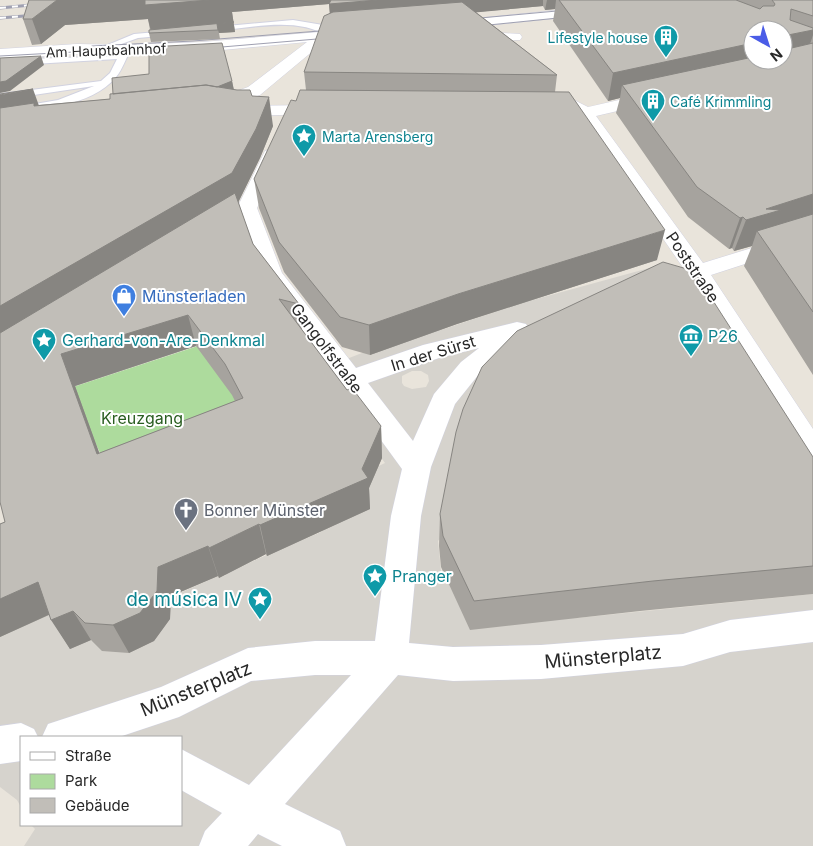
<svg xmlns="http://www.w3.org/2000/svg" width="813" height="846" font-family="Inter,sans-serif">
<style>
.green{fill:#addb9d}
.plaza{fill:#d6d3cd;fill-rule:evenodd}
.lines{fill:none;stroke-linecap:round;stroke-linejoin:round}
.lane-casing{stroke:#d1d2e0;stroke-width:2}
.street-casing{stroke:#d1d2e0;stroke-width:1}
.secondary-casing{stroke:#d1d2e0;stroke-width:1}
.lane{fill:#fff;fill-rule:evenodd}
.street{fill:#fff;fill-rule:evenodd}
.secondary{fill:#fff;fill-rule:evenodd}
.tram{stroke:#9fa0b1;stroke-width:1}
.rail-casing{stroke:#9fa0b1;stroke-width:3}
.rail{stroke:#fff;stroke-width:2;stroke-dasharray:6;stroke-linecap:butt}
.wall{fill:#a6a39e;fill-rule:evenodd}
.shaded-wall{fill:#878581}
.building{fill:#c1beb8;stroke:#878581;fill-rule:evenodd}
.labels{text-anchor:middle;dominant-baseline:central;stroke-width:4;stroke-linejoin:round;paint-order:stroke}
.far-culture-label{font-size:14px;fill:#0d838f;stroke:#fff;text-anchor:start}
.far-street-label{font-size:14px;fill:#282828;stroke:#fff}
.street-label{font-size:16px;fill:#282828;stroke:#fff}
.shop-label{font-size:16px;fill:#366cbe;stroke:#fff;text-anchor:start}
.culture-label{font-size:16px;fill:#0d838f;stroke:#fff;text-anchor:start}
.park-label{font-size:16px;fill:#295d20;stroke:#fff}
.worship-label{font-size:16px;fill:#5b616d;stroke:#fff;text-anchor:start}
.near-culture-label{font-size:19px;fill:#0d838f;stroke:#fff;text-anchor:end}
.near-street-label{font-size:19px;fill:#282828;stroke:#fff}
</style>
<rect width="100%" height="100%" fill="#e9e4db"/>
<path class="green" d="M204,344L231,385L236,402L108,470L70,388Z"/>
<path class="plaza" d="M653,267L438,541L441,571L577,618L813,594V846H24L35,829L31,825H181V737H21V807L17,800L0,787V637L57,611L91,640L129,653L154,641L170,619L171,598L173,596L218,576L219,578L226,575L225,573L321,532L368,471L385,463L354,420L313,372L362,353L447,328L518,304ZM412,371H421L428,375L429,381L426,387L412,389L404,386L402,383V376Z"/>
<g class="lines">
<defs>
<path id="lane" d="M293,20L323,25L335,35L328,37C299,16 250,28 216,31L212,29L216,27Z
M168,31L172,33L171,35L138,38L102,51L98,49L134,34Z
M124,48L131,50C125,59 123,69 116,77C92,107 35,110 0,116V110L58,100L94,86L0,100V94L101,81L110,73L117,59L0,66V60L119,56Z"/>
<path id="street" d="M331,31L336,32L338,35L336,38L314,50L260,95L217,110L211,109L208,105L211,101L248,87L307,42L202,52L127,55L77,54L0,59V49L77,44L127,45L202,42Z
M503,33L520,34L522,37L520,40H498L496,37L498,34Z
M654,92L660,93L662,97L660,101L596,116L703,263L813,229V242L711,275L813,429V463L803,460L692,281L681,284L673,282L670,277L673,272L684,269L580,118L541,117L538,113L541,109L566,108L562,103L564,99L570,98L588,107Z
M324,105L330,106L333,110L330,114L234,116L228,115L225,111L228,107L234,106Z
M272,149L279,151L281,155L257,208L282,273L356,368L423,345L517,322L526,324L529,330L526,336L479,374L455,404L431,467L421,516L409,643L453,647L541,645L683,634L730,620L813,610V642L730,652L683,666L541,679L453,681L398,675L285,804L340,831L346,846H282L258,834L248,846H199L205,831L222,813L181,790V749L249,785L351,675H315L251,681L179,717L119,737H42L48,724L161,687L248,648L315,641H375L391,516L402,469L260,274L237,208L263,155L265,151ZM479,348L461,362L434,394L413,441L368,383L439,358Z
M21,723L34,729L38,737H21V761L0,764V726Z"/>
<path id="secondary" d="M591,7L596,8L598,11L596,14L452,29L447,28L445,25L447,22L452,21Z"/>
</defs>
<use href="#lane" class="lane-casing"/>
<use href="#street" class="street-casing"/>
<use href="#secondary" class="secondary-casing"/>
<use href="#lane" class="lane"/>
<use href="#street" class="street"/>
<use href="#secondary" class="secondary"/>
<path class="tram" d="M469,19L568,10
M479,26L568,17
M92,46L193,41L332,30
M210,48L329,38
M0,56L74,52L125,53L162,51"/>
<defs>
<path id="rail" d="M0,8L41,4
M0,18L36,15"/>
</defs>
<use href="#rail" class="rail-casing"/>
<use href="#rail" class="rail"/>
</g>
<path class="wall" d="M29,0H813V375L744,266L752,246L734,251L732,248L729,249L688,217L616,113L620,98L608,101L553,21L555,9L545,10L543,6L476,12L557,75L555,92L657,260L457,324L370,355L342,347L284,272L259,208L254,179L296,101L306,90L304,72L330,13L329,4L232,12L235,32L219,33L220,39L151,42L149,33L150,30L148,19L65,25L41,44L32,45L23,19Z
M232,81L234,90L252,96L273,126L260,158L238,202L253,244L299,304L302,330L347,390L381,426L382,458L369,488L370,509L267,556L266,554L219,578L218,576L171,596L170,619L154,641L129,653L102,651L91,640L70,649L49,615L0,637V524L5,522L38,105L110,99ZM196,346L232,395L235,401L99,453L75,386Z
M813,457V594L640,611L470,630L441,567L439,546L440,514Z"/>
<path class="shaded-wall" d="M57,0H543V6L448,15L331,29L329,4L232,12L235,32L219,33L218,30L151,31L148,19L65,25L41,44L32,19Z
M547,0H556L555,9L545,10Z
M813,30V35L806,56L630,96L622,85L620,98L608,101L613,73L753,43V60H783V36Z
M41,56L44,65L10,91L0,93V82Z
M232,81L234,91L116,109Z
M33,89L43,117L0,125V95Z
M269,97L273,126L260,158L238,203L0,347V306Z
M813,194V220L757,231L752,246L734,251L746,220L766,209Z
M743,217L732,248L729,249L740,218Z
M665,230L657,260L457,324L370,355L369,325L458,294Z
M188,315L196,346L75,386L111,485L97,454L61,354Z
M381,426L382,458L369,488L370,509L267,556L260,525L362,469Z
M259,524L266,554L219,578L209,548Z
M208,546L218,576L171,596L170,619L154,641L129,653L113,625L158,567Z
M38,582L57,611L0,637V599Z
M73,611L91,640L70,649L51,620Z"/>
<path class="building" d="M29,0H60H57L32,19H23Z
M145,0H210L145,5Z
M331,0H378L329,4Z
M559,0H736L760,9L763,6H774L775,4L772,0H813V16L791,9L790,20L813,28V30L783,36V30H753V43L613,73Z
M462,2L557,75L304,72L324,16L333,12Z
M234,22L217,24L218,30L149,33V30Z
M222,43L232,81L217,87L206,85L113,94L112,78L149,74V47Z
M813,43V194L766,209L781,210L746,220L743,217L740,218L697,187L622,85L753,57V60H783V50Z
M41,56L6,81L0,82V58Z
M206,85L237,90H250L252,96L269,97L256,129L232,173L0,306V108L34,103V106L110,99V94Z
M33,89L0,95V94Z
M300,90L569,92L665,230L458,294L369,325L340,317L279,242L254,179L291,100L296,101Z
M235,193L253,244L299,304L279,299L347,390L352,388L381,426L362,469L368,478L260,525L259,524L209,548L208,546L158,567L157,591L140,613L113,625L85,623L73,611L51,620L38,582L0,599V524L5,522L0,502V333ZM188,315L225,364L243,398L97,454L61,354Z
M813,214V312L757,231Z
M663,262L694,271L813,457V566L653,581L474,601L443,536L440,514L456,432L463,409L482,367L517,331Z"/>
<defs>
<symbol id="building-pin" viewBox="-11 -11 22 30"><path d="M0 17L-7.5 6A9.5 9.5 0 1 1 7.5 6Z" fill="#0f9aa8" stroke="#fff"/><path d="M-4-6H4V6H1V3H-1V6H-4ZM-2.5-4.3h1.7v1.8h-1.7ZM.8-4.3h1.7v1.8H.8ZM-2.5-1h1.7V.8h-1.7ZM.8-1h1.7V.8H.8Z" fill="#fff"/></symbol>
<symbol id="sight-pin" viewBox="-11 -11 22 30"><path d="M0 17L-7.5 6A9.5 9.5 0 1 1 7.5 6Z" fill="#0f9aa8" stroke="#fff"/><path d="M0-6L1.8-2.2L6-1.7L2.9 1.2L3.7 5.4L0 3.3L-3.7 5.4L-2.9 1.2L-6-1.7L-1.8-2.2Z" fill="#fff"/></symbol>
<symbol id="shop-pin" viewBox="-11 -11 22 30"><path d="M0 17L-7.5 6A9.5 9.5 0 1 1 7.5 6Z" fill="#3f7fe0" stroke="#fff"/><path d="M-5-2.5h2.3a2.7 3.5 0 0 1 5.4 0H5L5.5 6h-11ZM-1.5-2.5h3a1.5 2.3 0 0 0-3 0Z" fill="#fff"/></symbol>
<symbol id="museum-pin" viewBox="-11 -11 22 30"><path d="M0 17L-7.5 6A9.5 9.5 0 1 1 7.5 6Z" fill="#0f9aa8" stroke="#fff"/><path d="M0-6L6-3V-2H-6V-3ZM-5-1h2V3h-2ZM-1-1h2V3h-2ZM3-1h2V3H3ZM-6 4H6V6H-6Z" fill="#fff"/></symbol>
<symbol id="church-pin" viewBox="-11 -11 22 30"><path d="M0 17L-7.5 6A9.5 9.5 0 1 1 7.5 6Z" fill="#6b7280" stroke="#fff"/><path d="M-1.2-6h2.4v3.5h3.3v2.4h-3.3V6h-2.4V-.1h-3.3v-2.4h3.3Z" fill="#fff"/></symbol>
</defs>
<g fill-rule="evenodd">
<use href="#building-pin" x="652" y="23" width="28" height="38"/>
<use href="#building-pin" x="639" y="87" width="28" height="38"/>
<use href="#sight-pin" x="290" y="122" width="28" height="38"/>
<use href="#shop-pin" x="110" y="282" width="28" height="38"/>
<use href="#museum-pin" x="677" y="322" width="28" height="38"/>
<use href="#sight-pin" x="30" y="326" width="28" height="38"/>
<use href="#church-pin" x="172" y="496" width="28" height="38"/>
<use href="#sight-pin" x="361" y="562" width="28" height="38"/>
<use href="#sight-pin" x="246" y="585" width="28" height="38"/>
</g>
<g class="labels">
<g class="far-culture-label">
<text x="648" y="37" text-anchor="end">Lifestyle house</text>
<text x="670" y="101">Café Krimmling</text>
<text x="322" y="136">Marta Arensberg</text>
</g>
<g class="far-street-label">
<text transform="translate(106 50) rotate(-2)">Am Hauptbahnhof</text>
</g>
<g class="street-label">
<text transform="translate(693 267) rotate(56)">Poststraße</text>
<text transform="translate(327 348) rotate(53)">Gangolfstraße</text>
<text transform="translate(433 353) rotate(-17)">In der Sürst</text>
</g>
<g class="shop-label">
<text x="142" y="296">Münsterladen</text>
</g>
<g class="culture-label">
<text x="708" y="336">P26</text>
<text x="62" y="340">Gerhard-von-Are-Denkmal</text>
<text x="392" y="576">Pranger</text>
</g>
<g class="park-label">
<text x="142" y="418">Kreuzgang</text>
</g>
<g class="worship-label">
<text x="204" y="510">Bonner Münster</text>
</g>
<g class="near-culture-label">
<text x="242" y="599">de música Ⅳ</text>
</g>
<g class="near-street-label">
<text transform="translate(603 657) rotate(-5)">Münsterplatz</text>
<text transform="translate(196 689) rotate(-22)">Münsterplatz</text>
</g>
</g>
<rect x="20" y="736" width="162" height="90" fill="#ffffff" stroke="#a9a9a9"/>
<rect x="30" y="752" width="25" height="8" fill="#ffffff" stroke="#a9a9a9"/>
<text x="65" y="761" font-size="15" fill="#282828">Straße</text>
<rect x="30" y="774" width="25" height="15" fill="#addb9d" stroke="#a9a9a9"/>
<text x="65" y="786" font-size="15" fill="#282828">Park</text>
<rect x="30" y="798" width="25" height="15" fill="#c1beb8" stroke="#a9a9a9"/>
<text x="65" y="811" font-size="15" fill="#282828">Gebäude</text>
<g transform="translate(768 45) rotate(141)"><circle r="24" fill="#ffffff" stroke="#a9a9a9"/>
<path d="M0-4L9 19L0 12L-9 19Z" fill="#4a5ce7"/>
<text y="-8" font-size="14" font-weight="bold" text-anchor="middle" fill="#282828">N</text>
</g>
</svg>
